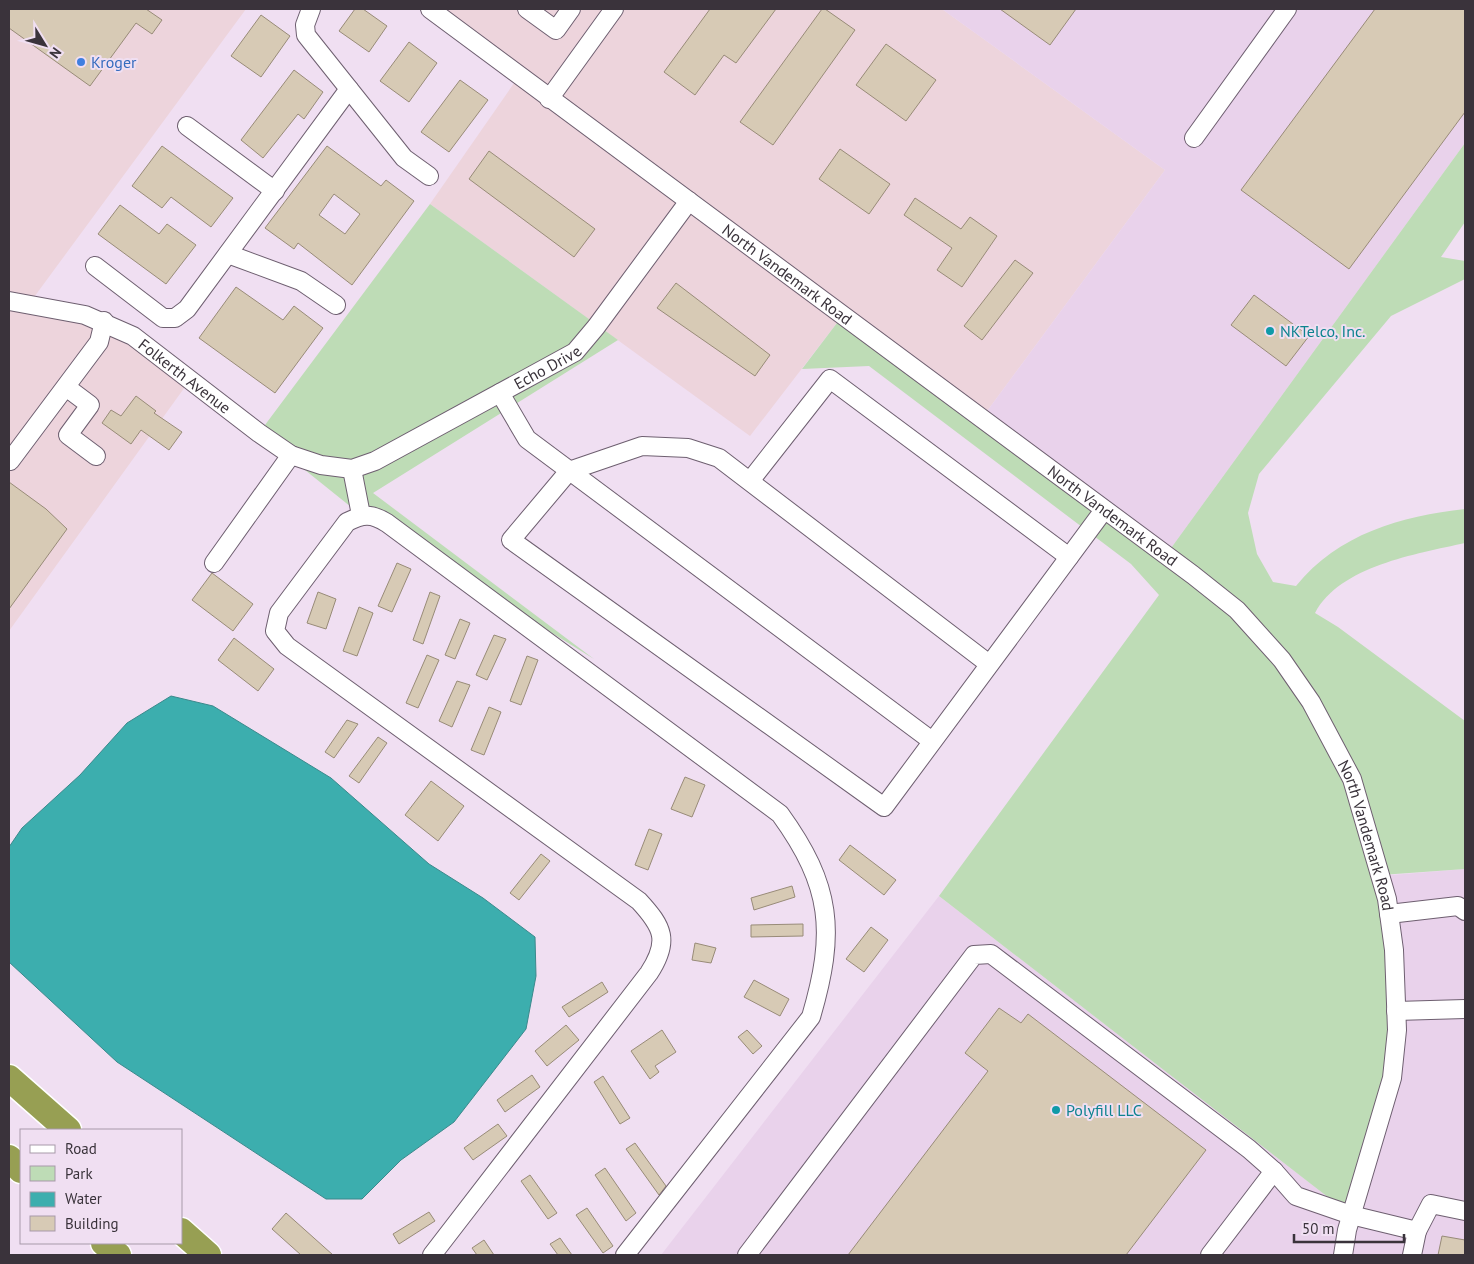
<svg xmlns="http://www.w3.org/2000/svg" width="1474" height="1264" font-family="'PT Sans',sans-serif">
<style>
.commercial{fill:#edd4dc}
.built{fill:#e9d2eb}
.green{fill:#bedcb6}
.water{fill:#3caeae;stroke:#3b898c}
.building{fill:#d7cab5;stroke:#988b78;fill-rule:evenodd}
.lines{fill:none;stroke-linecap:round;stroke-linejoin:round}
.minor-casing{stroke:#6e5f70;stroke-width:20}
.highway-casing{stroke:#fff;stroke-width:29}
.minor{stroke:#fff;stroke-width:18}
.highway{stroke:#979f53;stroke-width:26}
.shop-dot{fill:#3f7fe0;stroke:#f0dff2;stroke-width:2}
.culture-dot{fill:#0f9aa8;stroke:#f0dff2;stroke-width:2}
.labels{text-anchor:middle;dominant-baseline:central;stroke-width:4;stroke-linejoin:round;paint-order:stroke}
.shop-label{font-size:16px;fill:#366cbe;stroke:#f0dff2;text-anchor:start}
.street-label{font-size:16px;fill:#3a333b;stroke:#f0dff2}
.culture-label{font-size:16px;fill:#0d838f;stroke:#f0dff2;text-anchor:start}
</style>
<rect width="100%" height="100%" fill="#f0dff2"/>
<path class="commercial" d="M9,9H246L29,304L85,314L190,380L9,631Z
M430,9H942L1165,170L982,418L843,315L750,436L430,204L519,76Z"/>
<path class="built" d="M942,9H1465V143L1166,555L982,418L1165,170Z
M1465,869V1255H661L939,896L1351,1215L1380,876Z"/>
<path class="green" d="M1465,143V222L1441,257L1465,261V279L1391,316L1259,474L1248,513L1257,554L1273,582L1296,586C1338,534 1401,516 1465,509V543C1416,554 1340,566 1315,613L1338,627L1465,721V869L1381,875L1397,1030L1351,1215L939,896L1159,595L1131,564L869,366L802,369L843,315L1166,555Z
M430,204L618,340L373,493L594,659L361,515L259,433Z"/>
<path class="water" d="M171,696L213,706L331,778L429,864L483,898L535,937L536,976L526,1029L454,1122L401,1160L362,1199H326L117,1062L9,962V847L22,828L80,775L127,723Z"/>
<path class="building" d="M9,9H146L162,20L152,34L136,23L90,86L9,28Z
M355,9H363L387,26L369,52L339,31Z
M710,9H776L736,63L724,55L695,95L664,72Z
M822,9H825L855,30L773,145L740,122Z
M1000,9H1076L1050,45Z
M1375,9H1465V112L1349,269L1241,190Z
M261,15L290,36L261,77L231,56Z
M409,42L437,63L409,102L380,81Z
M886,44L936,80L906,121L856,85Z
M294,70L323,92L304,119L298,114L263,158L241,140Z
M460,80L488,100L449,152L421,132Z
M162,146L233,198L211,227L171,197L162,208L132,186Z
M327,146L381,186L386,180L414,201L352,285L298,243L294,249L265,228ZM334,194L360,214L345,234L319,215Z
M840,149L890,184L869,214L819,179Z
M489,151L595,229L574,257L469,179Z
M915,198L961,229L970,217L997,236L962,287L937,270L952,248L904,215Z
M120,205L159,234L167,224L196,245L166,284L98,234Z
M1015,260L1033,273L982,340L964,326Z
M676,283L770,355L755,376L657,308Z
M236,287L283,320L294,306L323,328L275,393L199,338Z
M1254,295L1309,336L1286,366L1231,325Z
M136,396L156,411L154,413L182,432L169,450L141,430L131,444L102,423L111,410L121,416Z
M9,482L46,509L67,529L9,609Z
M397,563L411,569L392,612L378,606Z
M212,573L253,604L233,631L192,600Z
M318,592L336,599L326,629L307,623Z
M430,592L440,596L423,644L413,640Z
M359,607L373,613L357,656L343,651Z
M460,619L470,623L455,659L445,655Z
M494,635L506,639L487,680L476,675Z
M234,638L274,669L258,691L218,660Z
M427,655L439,660L418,708L406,703Z
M527,656L538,660L521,705L510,701Z
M457,681L470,685L452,727L439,721Z
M489,707L501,712L484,755L471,750Z
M347,720L358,724L334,758L325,752Z
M378,737L387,743L359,783L349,776Z
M685,777L705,785L692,817L671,809Z
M431,781L464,806L438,841L405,815Z
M649,829L662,834L648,870L635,865Z
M850,845L896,880L884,895L839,860Z
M541,854L550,861L519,900L510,893Z
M792,886L795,897L754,910L751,898Z
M803,924V936L751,937V925Z
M871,927L888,940L864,972L846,959Z
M695,943L716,948L711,963L692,960Z
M754,980L789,999L780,1016L744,997Z
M602,982L608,992L569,1017L562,1007Z
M999,1008L1021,1023L1028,1014L1206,1150L1126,1255H848L988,1071L965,1053Z
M566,1025L579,1040L547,1066L535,1051Z
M662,1030L676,1052L655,1066L659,1072L650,1079L631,1051Z
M747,1030L762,1046L753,1054L738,1037Z
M532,1075L540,1087L505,1112L497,1100Z
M603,1076L630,1118L620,1124L594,1082Z
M498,1124L507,1136L473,1160L464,1148Z
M635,1143L666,1186L659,1195L626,1149Z
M605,1168L636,1213L626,1221L595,1175Z
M530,1175L557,1213L548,1219L521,1181Z
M587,1208L613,1246L603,1253L576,1215Z
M429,1212L435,1221L399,1244L393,1234Z
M286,1213L333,1255H301L272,1229Z
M1442,1236L1465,1240V1255H1438Z
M560,1238L572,1255H558L550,1244Z
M484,1240L494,1255H477L472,1248Z"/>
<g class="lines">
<defs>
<g id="minor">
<path d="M311,9L305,25L306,35L404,158L429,176"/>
<path id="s1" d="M430,9L1193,575L1237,610L1282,660L1311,702L1352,779L1387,899L1394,950L1397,1030L1392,1078L1347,1230L1343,1255"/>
<path d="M527,9L556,30L571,9"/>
<path d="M549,99L614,9"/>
<path d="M187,126L275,191"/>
<path d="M1194,138L1287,9"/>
<path d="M228,254L301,281L336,305"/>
<path d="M95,266L163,318H175L187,309L349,89"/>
<path id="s2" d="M9,301L85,315L133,336L259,433L291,455L321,465L352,469L375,461L575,352L596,327L689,201"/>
<path d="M66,387L90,405L68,435L96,456"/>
<path d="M500,393L527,439L932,741"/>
<path d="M10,461L99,342L104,321"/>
<path d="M352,469L361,515"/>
<path d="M750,481L830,379L1069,557"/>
<path d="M214,563L291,455"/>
<path d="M989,664L719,458L688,448L642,446L569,471L511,540L884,807L1104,510"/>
<path d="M1389,914L1458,906L1465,911"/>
<path d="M1396,1011L1465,1009"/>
<path d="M1417,1231L1431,1204L1465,1211"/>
<path d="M432,1255L649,973C670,941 663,927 639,901L287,646L275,631L279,613L347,522C363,514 371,513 387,523L780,814C832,886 836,932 811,1017L625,1255"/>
<path d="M747,1255L974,955L991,954L1249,1149L1274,1171L1296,1196L1351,1215L1417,1231L1412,1255"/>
<path d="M1210,1255L1274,1171"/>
</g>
<path id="highway" d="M9,1078L68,1130
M9,1158L21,1170
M181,1231L208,1255
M104,1243L118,1255"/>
</defs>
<use href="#minor" class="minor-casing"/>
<use href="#highway" class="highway-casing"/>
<use href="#minor" class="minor"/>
<use href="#highway" class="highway"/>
</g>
<circle class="shop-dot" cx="81" cy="62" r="5"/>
<g class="culture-dot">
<circle cx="1270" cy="331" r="5"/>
<circle cx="1056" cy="1110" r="5"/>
</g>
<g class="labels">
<g class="shop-label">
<text x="91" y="62">Kroger</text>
</g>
<g class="street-label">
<text stroke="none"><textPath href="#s1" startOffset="445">North Vandemark Road</textPath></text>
<text stroke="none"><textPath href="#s2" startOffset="611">Echo Drive</textPath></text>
<text stroke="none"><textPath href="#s2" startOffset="195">Folkerth Avenue</textPath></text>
<text stroke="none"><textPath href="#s1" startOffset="850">North Vandemark Road</textPath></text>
<text stroke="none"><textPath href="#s1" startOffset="1270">North Vandemark Road</textPath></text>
</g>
<g class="culture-label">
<text x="1280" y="331">NKTelco, Inc.</text>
<text x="1066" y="1110">Polyfill LLC</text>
</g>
</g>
<rect width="1474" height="1264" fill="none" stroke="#3a333b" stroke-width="20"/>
<rect x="20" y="1129" width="162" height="115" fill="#f0dff2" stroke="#a79aa9"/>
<rect x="30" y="1145" width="25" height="8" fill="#ffffff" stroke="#a79aa9"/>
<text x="65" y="1154" font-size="15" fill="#3a333b">Road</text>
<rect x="30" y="1166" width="25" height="15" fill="#bedcb6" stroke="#a79aa9"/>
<text x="65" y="1179" font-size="15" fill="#3a333b">Park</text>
<rect x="30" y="1192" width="25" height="15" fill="#3caeae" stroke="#a79aa9"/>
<text x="65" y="1204" font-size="15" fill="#3a333b">Water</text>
<rect x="30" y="1216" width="25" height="15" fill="#d7cab5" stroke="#a79aa9"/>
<text x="65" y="1229" font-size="15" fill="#3a333b">Building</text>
<g transform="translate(45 45) rotate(127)" stroke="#f0dff2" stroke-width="4" paint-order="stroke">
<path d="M0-4L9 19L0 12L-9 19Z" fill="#3a333b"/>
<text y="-8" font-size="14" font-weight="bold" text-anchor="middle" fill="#3a333b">N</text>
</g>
<path d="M1294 1234v8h110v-8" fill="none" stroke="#3a333b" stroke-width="2.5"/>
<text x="1302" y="1234" font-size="15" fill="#3a333b" stroke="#f0dff2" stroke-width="4" paint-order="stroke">50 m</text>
</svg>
